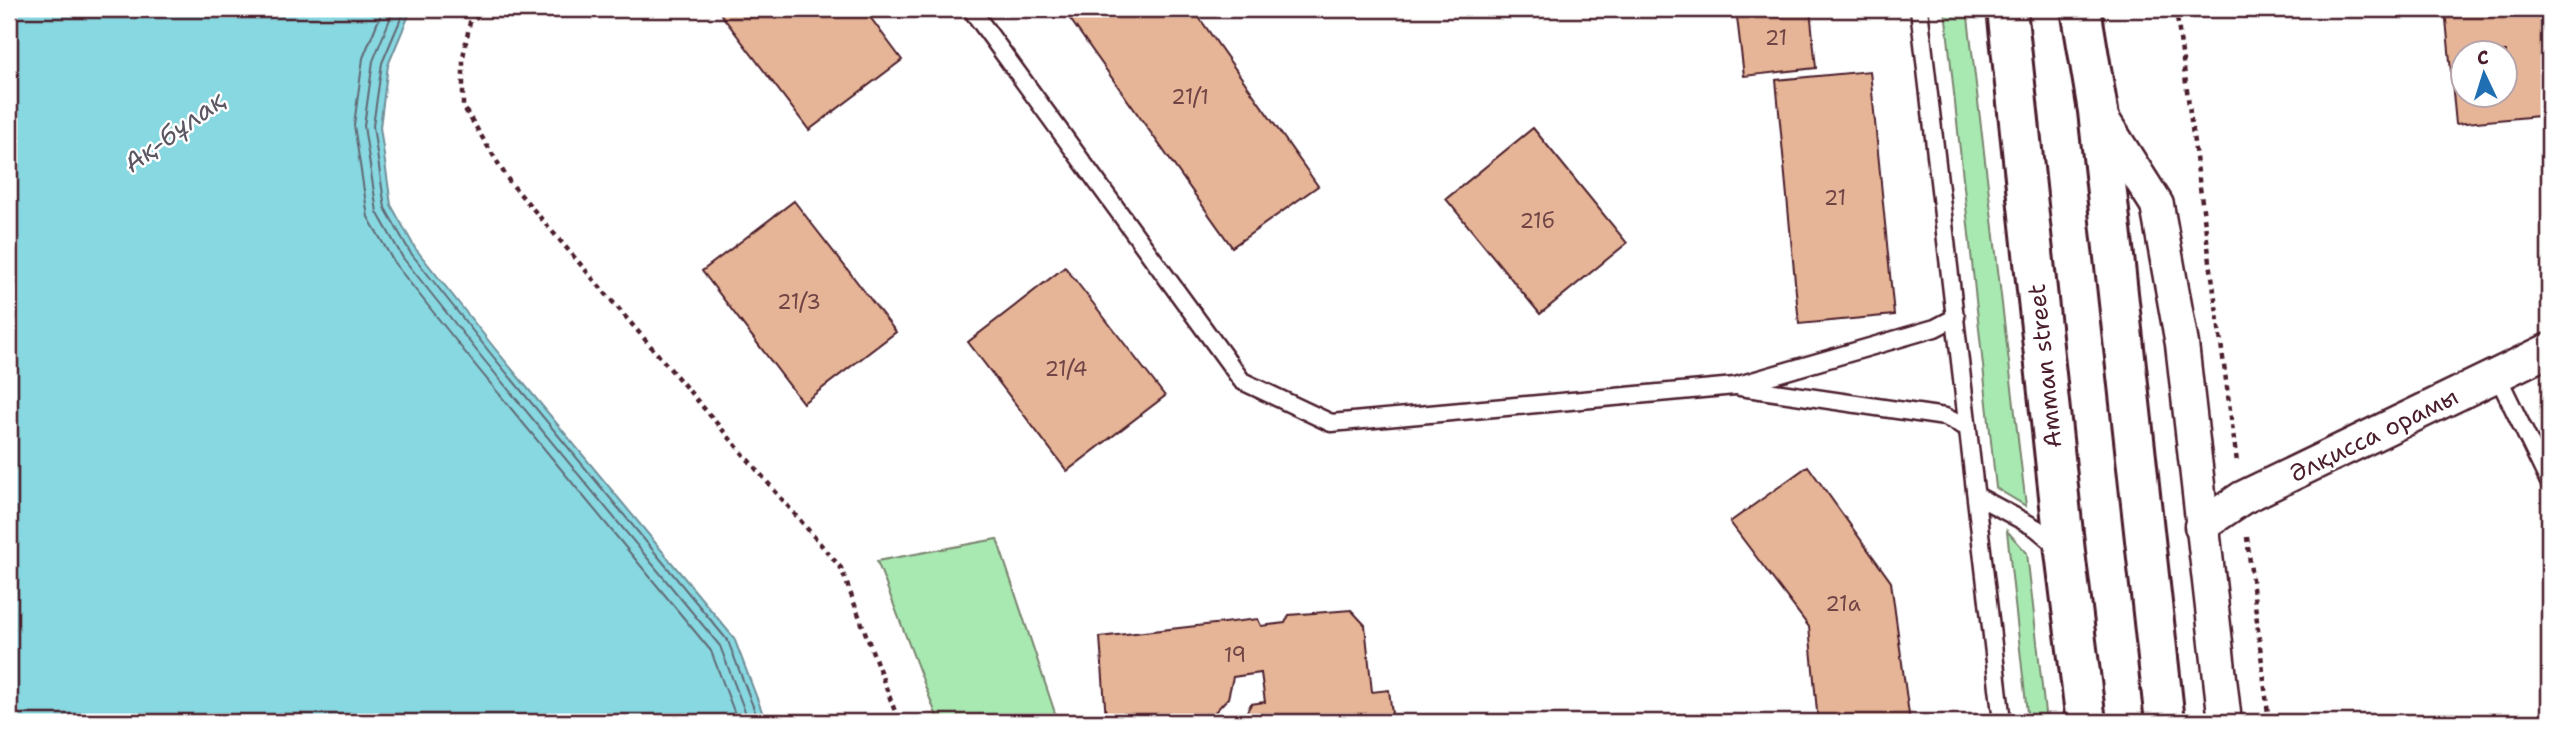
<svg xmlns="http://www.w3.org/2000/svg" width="2558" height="731" font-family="'Shantell Sans',sans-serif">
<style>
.green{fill:#a8e9b2;stroke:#79846e;stroke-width:2}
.water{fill:#87d8e1;stroke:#6f8e98;stroke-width:2}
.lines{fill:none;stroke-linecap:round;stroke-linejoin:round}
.shore{stroke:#626974;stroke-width:2}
.building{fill:#e6b597;stroke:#4a1f2b;stroke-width:2;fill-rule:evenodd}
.lane-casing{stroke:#4a1f2b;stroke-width:21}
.street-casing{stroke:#4a1f2b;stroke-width:37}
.secondary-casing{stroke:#4a1f2b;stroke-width:44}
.path{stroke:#4a1f2b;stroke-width:4.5;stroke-dasharray:5 5;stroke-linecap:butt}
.lane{stroke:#fff;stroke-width:16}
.street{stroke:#fff;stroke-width:32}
.secondary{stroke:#fff;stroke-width:38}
.labels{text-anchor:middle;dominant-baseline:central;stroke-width:5;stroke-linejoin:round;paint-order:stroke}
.number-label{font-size:21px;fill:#714446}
.street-label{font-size:24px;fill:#4a1f2b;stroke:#fff}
.water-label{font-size:26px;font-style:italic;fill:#5c5662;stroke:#fff}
</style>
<rect width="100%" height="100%" fill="#fff"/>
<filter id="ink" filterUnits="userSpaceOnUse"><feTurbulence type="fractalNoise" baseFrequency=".0143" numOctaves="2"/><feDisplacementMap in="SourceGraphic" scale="14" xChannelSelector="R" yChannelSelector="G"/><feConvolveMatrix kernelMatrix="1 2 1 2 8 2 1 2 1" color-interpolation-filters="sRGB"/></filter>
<g filter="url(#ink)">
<path class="green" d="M1945,9H1967L2026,506L1996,488Z
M2007,531L2027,553L2046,722H2028Z
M997,539L1058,722H939L877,561Z"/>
<path class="water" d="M9,9H414L409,15L388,65L380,127L391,205L415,248L496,350L734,638L766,722H9Z"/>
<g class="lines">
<path class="shore" d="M383,9L363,58L354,125L368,217L395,264L476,366L711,651L738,722
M394,9L373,61L364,126L377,212L403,258L484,360L720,646L749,722
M405,9L382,63L373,126L385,208L410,252L491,354L728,641L759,722"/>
</g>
<path class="building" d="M717,9H864L902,60L809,130Z
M1063,9H1193L1318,186L1232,247Z
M1736,9H1810L1816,68L1744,76Z
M2445,9H2549V115L2456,124ZM2464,52H2506V94H2464Z
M1870,71L1894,315L1799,324L1776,80Z
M1533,128L1627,243L1540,314L1446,199Z
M794,201L896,332L803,403L702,271Z
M1065,267L1165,396L1067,471L968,342Z
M1808,466L1891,582L1910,722H1818L1809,627L1730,522Z
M1351,610L1365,625L1372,692L1389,690L1393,722H1247L1246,713L1251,704L1265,702L1261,673L1233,677L1228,698L1213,714L1106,720L1100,637L1258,619L1261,626L1285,623L1289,615Z"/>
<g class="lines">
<defs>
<path id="lane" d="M971,9L1242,381L1331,423L1735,386L1935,328L1956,317
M1919,9L2002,722
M2497,375L2549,482
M1740,387L1945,417L1968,428
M1977,496L2036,528L2061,549"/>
<path id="street" d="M2098,112L2157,205L2182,344L2225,722
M2201,526L2242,498L2549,350"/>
<path id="secondary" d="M2007,9L2065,552L2086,722
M2081,9L2098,111L2165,722"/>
</defs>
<use href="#lane" class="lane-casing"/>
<use href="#street" class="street-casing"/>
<use href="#secondary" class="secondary-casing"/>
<path class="path" d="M486,9L470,22L463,57V106L509,181L841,568L899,722
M2176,9L2237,462
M2247,537L2269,722"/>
<use href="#lane" class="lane"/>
<use href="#street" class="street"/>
<use href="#secondary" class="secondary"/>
</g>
</g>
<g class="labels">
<g class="number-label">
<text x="1776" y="38">21</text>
<text x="1190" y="97">21/1</text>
<text x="1835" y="198">21</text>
<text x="1537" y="221">21б</text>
<text x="799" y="302">21/3</text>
<text x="1066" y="369">21/4</text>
<text x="1843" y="604">21а</text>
<text x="1235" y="655">19</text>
</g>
<g class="street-label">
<text transform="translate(2045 366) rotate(-96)">Amman street</text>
<text transform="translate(2374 435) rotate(-26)">Әлқисса орамы</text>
</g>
<g class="water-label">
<text transform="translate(174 131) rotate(-36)">Ақ-бұлақ</text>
</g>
</g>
<rect width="2558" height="731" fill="none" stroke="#fff" stroke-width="35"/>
<rect x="18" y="18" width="2523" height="696" fill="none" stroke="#4a1f2b" stroke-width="2.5" filter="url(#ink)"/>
<g transform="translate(2484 74) rotate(356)"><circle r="33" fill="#ffffff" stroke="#b7a5aa" stroke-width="2"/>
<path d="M0-5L12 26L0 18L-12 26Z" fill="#1f6fb2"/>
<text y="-10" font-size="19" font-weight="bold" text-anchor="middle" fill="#4a1f2b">С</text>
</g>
</svg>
